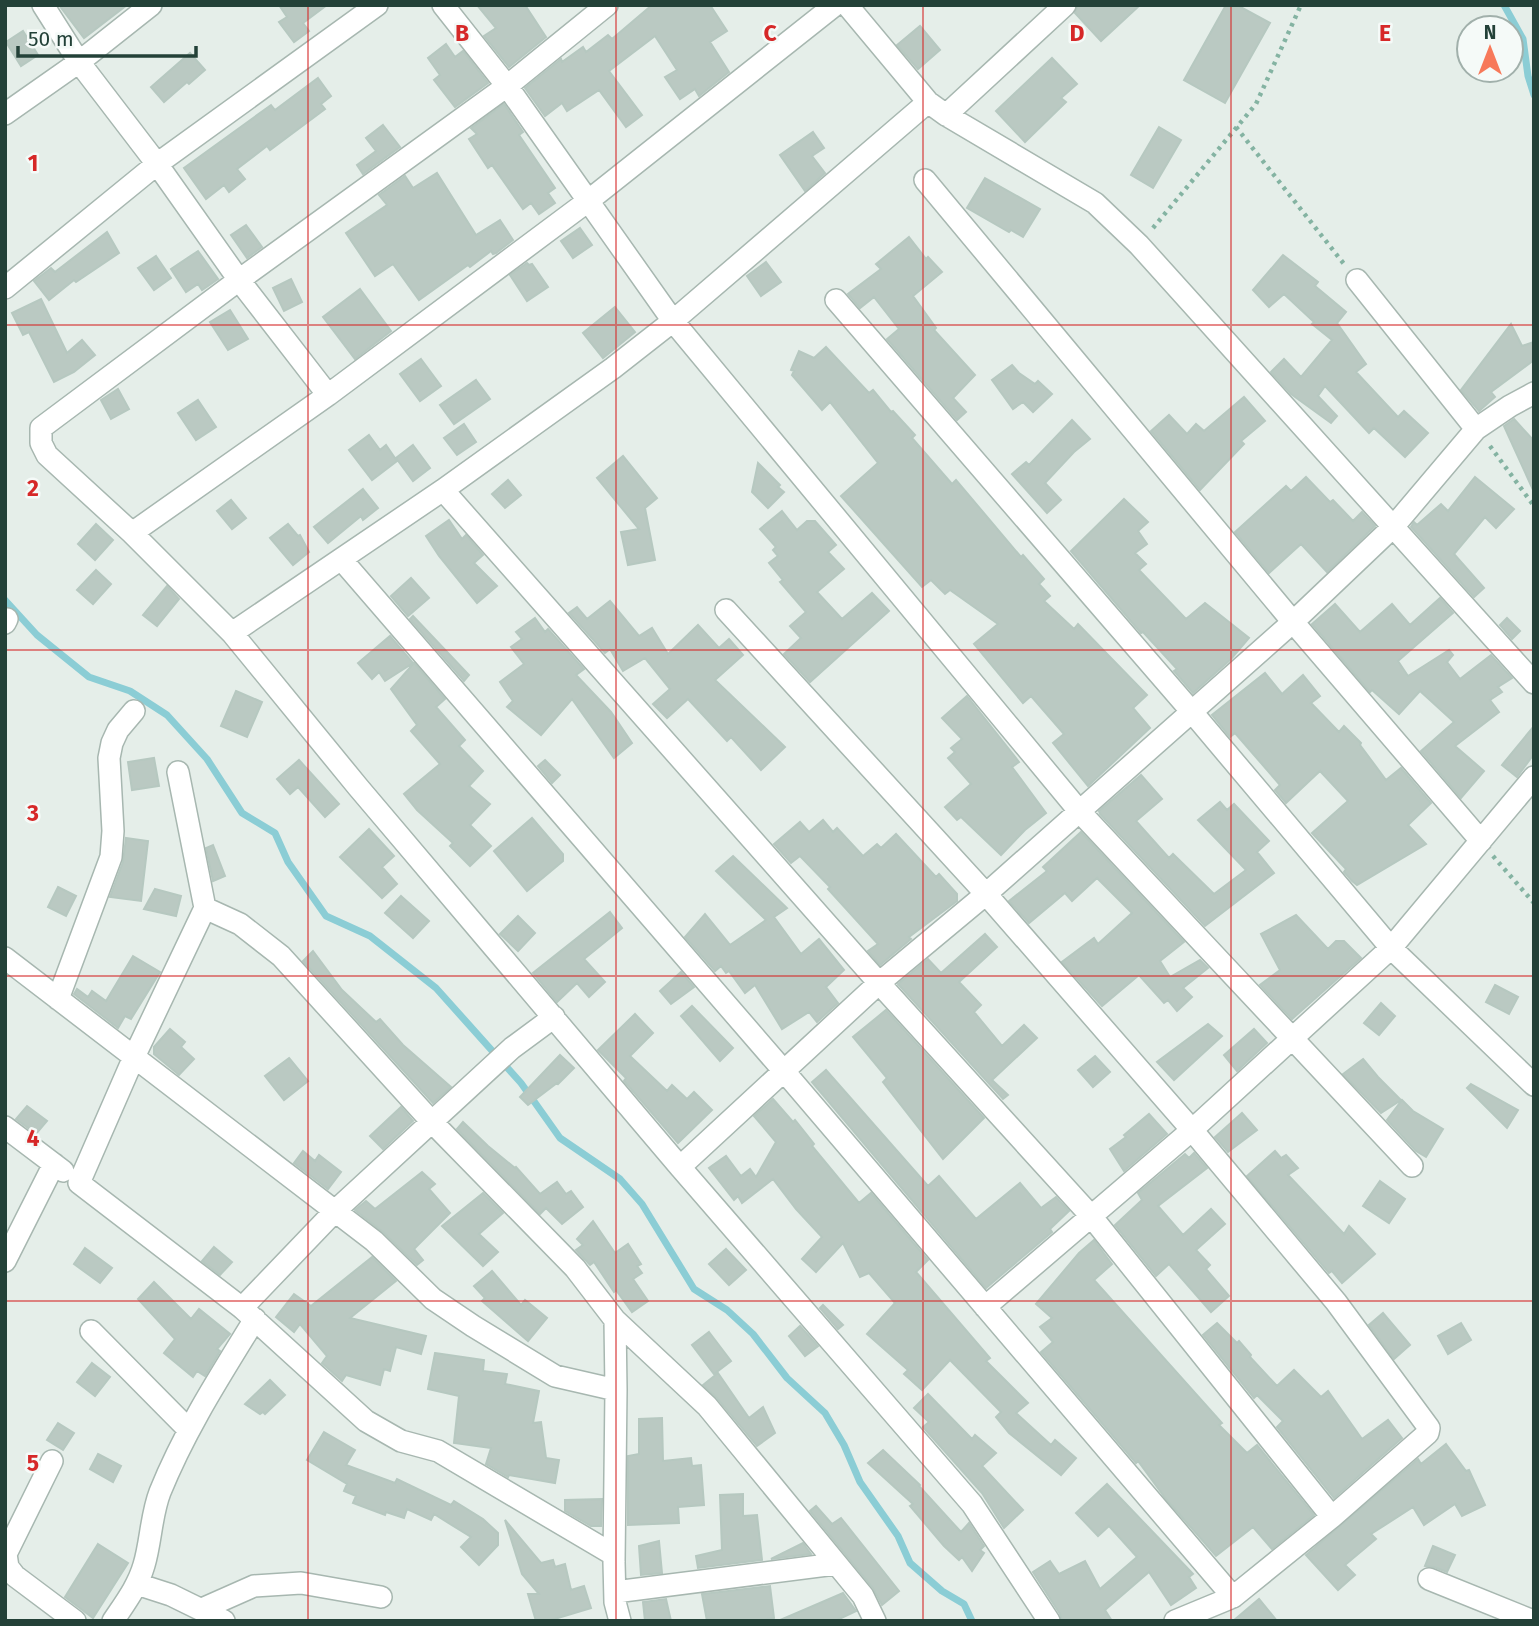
<svg xmlns="http://www.w3.org/2000/svg" width="1539" height="1626" font-family="'Fira Sans',sans-serif">
<style>
.lines{fill:none;stroke-linecap:round;stroke-linejoin:round}
.stream{stroke:#8bcdd5;stroke-width:7}
.building{fill:#bac9c2;stroke:#b6c8c0;stroke-width:2}
.minor-casing{stroke:#a7b7b0;stroke-width:24}
.path{stroke:#84b3a2;stroke-width:4.5;stroke-dasharray:3.5 5;stroke-linecap:butt}
.minor{stroke:#fff;stroke-width:21}
.grid{fill:none;stroke:#d62828;stroke-width:2;stroke-opacity:0.55}
.grid-label{font-size:23px;text-anchor:middle;font-weight:bold;fill:#d62828;stroke:#f5faf8;stroke-width:5;stroke-linejoin:round;paint-order:stroke}
</style>
<rect width="100%" height="100%" fill="#e5eee9"/>
<g class="lines">
<path class="stream" d="M1504,5L1523,39L1528,76L1534,95
M5,600L37,635L89,677L130,691L167,715L207,759L242,813L275,833L288,862L326,916L370,936L436,988L521,1083L560,1138L620,1179L642,1204L694,1289L727,1310L753,1334L787,1378L825,1413L844,1445L860,1482L898,1536L910,1563L942,1591L964,1604L972,1621"/>
</g>
<path class="building" d="M59,5H127L84,38Z
M279,5H327L303,23L309,31L294,42L279,22L287,17Z
M477,5H525L546,37L509,67L484,36L496,28Z
M652,5H710L727,31L710,42L729,72L699,96L695,89L680,99L665,77L677,70L655,36L609,71L642,115L626,127L599,90L567,111L562,103L545,116L525,88L561,59L562,62L583,47L586,52L608,35L612,39Z
M1078,5H1140L1101,41L1075,13Z
M1226,5H1237L1270,23L1225,103L1184,80Z
M920,26L940,50L918,69L897,45Z
M23,31L38,55L21,66L6,42Z
M446,44L455,57L463,51L488,83L455,107L434,80L440,75L428,58Z
M190,53L205,70L189,84L187,82L164,102L151,87Z
M1052,58L1077,84L1061,98L1066,102L1025,142L996,111Z
M318,78L331,96L321,104L325,109L270,150L267,146L237,169L245,179L229,192L224,185L206,199L184,168L271,105L275,110Z
M504,104L523,132L519,135L555,188L548,193L555,203L539,214L531,203L523,209L492,165L488,168L469,139L477,134L471,128Z
M383,125L400,147L363,174L357,165L376,151L366,138Z
M1159,127L1181,140L1153,188L1131,175Z
M813,132L824,148L812,156L825,173L805,191L780,155Z
M437,173L476,235L500,220L513,240L496,253L493,254L491,251L470,267L468,265L419,300L393,264L375,276L346,233L387,205L379,195L405,176L413,188Z
M985,178L1040,209L1023,237L1011,230L1009,232L967,208Z
M246,225L262,247L247,258L231,235Z
M580,228L592,245L573,258L561,241Z
M107,232L119,253L76,282L74,280L49,300L34,281L51,268L55,272Z
M909,237L926,259L928,257L942,272L913,296L936,328L934,330L975,375L953,398L966,412L957,420L887,339L899,329L874,297L860,308L848,294L881,269L876,264Z
M198,251L218,279L202,290L198,284L186,292L171,269Z
M1283,255L1318,282L1315,286L1346,312L1337,323L1366,364L1356,372L1398,417L1404,411L1428,433L1405,457L1374,428L1369,433L1325,386L1318,396L1337,416L1331,423L1291,394L1271,372L1284,359L1301,377L1332,340L1312,324L1314,322L1284,294L1269,307L1253,290Z
M156,256L171,278L154,290L138,268Z
M766,262L781,282L761,296L747,276Z
M527,263L529,265L532,264L548,287L527,301L510,275Z
M291,279L302,302L284,311L273,288Z
M360,289L391,331L355,359L323,317Z
M41,299L67,353L82,340L95,355L74,372L54,382L29,332L23,335L12,313Z
M615,307L635,332L603,358L583,333Z
M230,310L248,339L228,350L210,322Z
M1511,324L1522,346L1534,342V360L1491,392L1495,397L1479,411L1461,390Z
M826,347L869,393L873,390L891,412L893,411L915,435L912,438L952,484L956,480L1021,557L1023,555L1044,579L1039,584L1050,596L1044,601L1074,629L1078,624L1147,695L1133,708L1150,728L1088,786L1053,743L1064,734L1031,696L1023,703L974,644L998,624L950,590L945,594L931,580L922,587L841,496L878,463L830,402L822,410L792,375L794,371L791,370L799,351L814,358Z
M421,359L441,386L420,401L400,374Z
M1012,365L1019,373L1035,384L1038,381L1052,394L1033,412L1023,402L1013,409L992,380Z
M476,380L490,399L454,424L440,405Z
M118,389L129,409L111,419L101,400Z
M1244,397L1265,421L1241,441L1244,444L1200,490L1151,431L1169,415L1187,434L1196,424L1204,431Z
M198,400L216,427L196,440L178,413Z
M1514,419L1534,441V492L1504,426Z
M1072,420L1090,439L1074,452L1045,483L1061,500L1047,513L1012,474L1026,462L1029,465Z
M464,424L476,442L457,455L444,438Z
M369,435L380,450L386,445L397,461L372,480L349,450Z
M413,445L430,468L413,481L396,458Z
M623,456L657,498L645,508L655,560L628,565L621,532L639,529L597,478Z
M758,463L780,485L778,487L784,492L768,508L752,492Z
M1306,477L1330,502L1333,500L1353,521L1362,512L1375,526L1327,572L1301,544L1269,573L1235,532L1286,486L1291,491Z
M1475,477L1514,509L1496,528L1485,517L1454,554L1484,588L1474,597L1411,527L1414,522L1417,525L1441,504L1448,511Z
M508,480L521,495L505,508L492,494Z
M363,489L378,508L363,520L361,516L328,543L314,527Z
M1124,499L1148,522L1138,531L1147,544L1135,553L1146,564L1139,570L1186,619L1205,603L1249,638L1231,659L1193,693L1174,671L1177,669L1143,632L1141,633L1071,551Z
M231,500L246,518L232,529L217,511Z
M782,511L797,530L807,521H815L836,545L828,552L844,569L817,592L842,619L872,593L889,611L810,682L784,654L801,638L790,626L806,612L780,582L783,580L769,563L778,556L773,550L776,547L760,529Z
M449,520L462,539L466,535L483,555L474,563L497,586L477,603L439,556L426,536Z
M96,524L113,540L95,560L78,544Z
M288,524L298,536L300,535L309,552L293,565L270,538Z
M96,570L111,584L93,604L77,590Z
M411,578L429,598L408,616L391,596Z
M167,586L179,599L157,626L143,615Z
M1440,598L1453,613L1398,661L1408,676L1449,650L1453,655L1447,662L1460,679L1491,655L1512,678L1498,687L1502,692L1490,700L1499,712L1455,746L1484,771L1461,798L1421,751L1454,722L1420,691L1399,714L1372,690L1370,692L1312,624L1335,604L1360,632L1392,604L1410,625Z
M610,601L639,636L652,628L668,654L698,625L719,648L729,639L743,655L715,680L785,747L761,770L731,737L727,741L688,699L667,718L653,704L670,689L645,658L623,671L610,649L605,653L569,613L577,607L587,619Z
M413,616L469,675L464,681L410,619Z
M535,618L545,632L548,629L584,669L576,675L611,712L632,743L614,758L572,699L541,735L507,707L513,701L500,682L524,664L511,647L522,639L516,632Z
M1507,618L1520,631L1512,639L1500,625Z
M390,636L413,663L385,681L379,672L372,679L358,663Z
M414,663L445,699L436,707L465,740L459,746L483,771L469,786L490,804L470,825L491,846L470,866L450,846L453,843L417,810L404,794L440,764L411,731L417,725L391,689Z
M1265,673L1282,694L1303,675L1320,696L1311,703L1339,732L1344,726L1361,743L1360,745L1386,780L1401,768L1431,803L1408,825L1426,844L1357,885L1352,881L1344,872L1346,869L1312,833L1348,801L1320,771L1286,803L1275,790L1280,785L1235,733L1230,737L1212,715Z
M236,691L262,702L247,737L221,726Z
M967,696L1019,762L1012,767L1046,813L1025,830L1001,855L961,817L957,820L945,807L971,784L948,758L955,752L951,748L962,739L942,718Z
M1534,726V754L1517,777L1502,765Z
M154,758L159,786L132,790L128,762Z
M299,760L339,804L325,817L298,787L290,794L277,779Z
M545,760L560,775L552,783L538,766Z
M1141,775L1162,799L1136,821L1169,858L1173,854L1214,894L1246,870L1198,820L1220,802L1227,810L1234,804L1269,841L1257,852L1274,873L1205,926L1100,814L1099,811Z
M532,818L563,854V861L527,891L494,851Z
M823,820L833,832L837,828L863,856L877,844L881,848L896,834L936,877L939,874L957,894V901L909,937L911,939L880,965L868,951L878,944L828,889L830,887L800,856L791,863L774,844L800,822L809,832Z
M369,829L394,856L382,867L397,884L382,898L340,857Z
M1081,832L1184,942L1160,961L1170,977L1200,960L1208,968L1183,988L1192,997L1177,1011L1168,1000L1164,1003L1139,975L1102,1006L1062,962L1094,938L1098,944L1132,913L1097,878L1072,901L1065,893L1029,923L1009,901L1047,871L1043,867Z
M126,838L148,841L141,901L110,897L123,862Z
M213,845L225,876L213,881L206,848Z
M733,856L787,908L774,917L801,954L819,939L844,970L826,987L838,1003L817,1022L809,1012L782,1029L755,985L745,993L729,971L726,973L721,966L715,971L685,937L705,914L730,945L766,920L716,871Z
M58,887L76,896L66,916L48,907Z
M155,889L181,896L176,916L144,909Z
M401,896L429,921L413,938L385,913Z
M610,912L622,928L584,959L605,982L589,997L577,983L557,1002L533,973Z
M1296,915L1328,949L1336,941H1344L1361,958L1292,1019L1260,985L1280,970L1261,934Z
M518,916L535,933L518,951L500,934Z
M985,934L997,947L959,982L981,1005L974,1012L1002,1046L1024,1025L1037,1038L992,1080L1008,1095L1003,1099L898,984L928,959L941,973Z
M313,951L342,990L376,1022L380,1019L403,1045L451,1087L433,1103L303,961Z
M133,956L160,972L131,1019L125,1016L118,1028L74,994L77,989L88,997L92,991L106,1001Z
M681,972L694,987L671,1004L660,991Z
M1495,985L1518,997L1509,1014L1486,1002Z
M1381,1003L1395,1016L1379,1035L1364,1023Z
M692,1006L733,1048L720,1061L681,1016Z
M886,1010L984,1118L943,1159L883,1082L887,1078L853,1037Z
M635,1014L653,1033L630,1056L667,1091L672,1085L687,1099L694,1092L712,1110L678,1143L624,1081L626,1078L598,1050Z
M1208,1024L1222,1036L1174,1080L1157,1062Z
M170,1029L185,1042L181,1047L194,1059L179,1075L154,1054V1047Z
M1254,1029L1267,1043L1237,1071L1224,1055Z
M560,1055L574,1068L558,1084L557,1083L528,1105L520,1097Z
M1095,1056L1110,1072L1093,1087L1078,1070Z
M289,1058L308,1081L284,1100L265,1076Z
M1363,1059L1378,1077L1401,1100L1381,1113L1343,1074Z
M826,1070L928,1186L939,1176L976,1219L1020,1183L1041,1208L1056,1197L1069,1211L1050,1229L1052,1232L986,1288L812,1082Z
M1471,1084L1518,1110L1507,1128L1467,1088Z
M773,1099L793,1122L795,1120L814,1144L812,1146L859,1203L871,1193L928,1260L916,1272L990,1358L986,1361L1028,1403L1016,1413L1051,1445L1055,1440L1076,1458L1061,1475L1009,1433L996,1417L1001,1412L950,1360L922,1390L904,1374L908,1370L867,1334L895,1303L869,1273L860,1277L843,1243L816,1272L802,1259L822,1237L796,1209L773,1179L742,1203L738,1196L734,1200L709,1168L726,1156L741,1176L750,1169L756,1177L776,1142L754,1116Z
M1402,1100L1413,1111L1443,1129L1426,1157L1416,1151L1387,1120Z
M27,1106L47,1121L36,1134L16,1119Z
M401,1107L413,1121L383,1149L370,1136Z
M1242,1113L1257,1130L1228,1152L1215,1137Z
M1149,1114L1167,1134L1124,1171L1110,1149L1126,1137L1124,1135Z
M463,1122L488,1146L515,1168L516,1167L540,1194L557,1182L566,1194L571,1191L583,1207L562,1224L546,1208L540,1214L457,1129Z
M303,1151L315,1161L319,1155L341,1172L328,1189L294,1163Z
M1275,1151L1281,1158L1286,1155L1298,1168L1288,1175L1344,1234L1349,1226L1375,1254L1342,1283L1332,1271L1329,1273L1247,1176Z
M1194,1153L1207,1168L1158,1206L1183,1235L1211,1209L1225,1224L1196,1250L1210,1265L1206,1269L1229,1296L1211,1312L1169,1264L1156,1276L1115,1225L1142,1200L1138,1193L1185,1154L1189,1158Z
M422,1172L435,1184L429,1189L450,1213L414,1249L423,1260L417,1265L383,1232L355,1210L366,1201L375,1209Z
M1380,1181L1405,1199L1389,1223L1363,1206Z
M483,1193L503,1213L479,1234L498,1252L483,1266L442,1226Z
M593,1221L615,1253L628,1244L641,1264L637,1266L642,1273L633,1279L648,1301L632,1312L616,1290L614,1292L594,1262L590,1265L576,1250L583,1245L577,1239Z
M1094,1240L1112,1264L1094,1280L1222,1423L1219,1425L1247,1453L1257,1445L1314,1515L1272,1549L1253,1527L1216,1556L1166,1499L1138,1461L1136,1463L1041,1352L1053,1342L1040,1327L1052,1318L1036,1304L1079,1253Z
M214,1247L232,1262L220,1275L202,1261Z
M85,1248L112,1268L100,1283L74,1264Z
M726,1249L746,1270L729,1285L709,1264Z
M372,1257L396,1281L350,1318L426,1336L421,1354L396,1347L390,1371L384,1369L380,1385L346,1375L342,1381L322,1363L327,1356L300,1324L294,1332L276,1317L294,1294L311,1306Z
M492,1271L521,1305L525,1300L547,1318L528,1341L482,1301L485,1298L474,1286Z
M154,1282L191,1319L199,1309L230,1334L217,1349L220,1351L205,1376L197,1371L193,1377L164,1353L175,1339L138,1299Z
M823,1305L843,1325L838,1329L820,1308Z
M1383,1313L1410,1345L1394,1359L1369,1325Z
M1217,1323L1237,1343L1239,1341L1251,1355L1250,1357L1277,1386L1294,1370L1321,1397L1328,1391L1362,1439L1388,1420L1402,1438L1334,1498L1277,1427L1283,1421L1257,1395L1254,1398L1203,1335Z
M1461,1323L1471,1340L1448,1354L1438,1336Z
M800,1326L818,1346L805,1356L789,1336Z
M709,1332L731,1361L714,1374L692,1345Z
M435,1353L484,1360L483,1371L507,1374L505,1384L539,1391L533,1423L541,1422L546,1458L559,1460L555,1483L509,1475L508,1477L486,1464L491,1448L454,1443L459,1396L428,1389Z
M92,1363L110,1377L95,1396L77,1382Z
M718,1373L749,1418L763,1407L775,1433L757,1446L717,1398L703,1385Z
M270,1380L285,1395L265,1414L263,1412L260,1414L245,1404Z
M928,1394L972,1439L975,1435L996,1453L982,1466L1023,1510L1004,1528L982,1493L923,1427L929,1422L914,1408Z
M662,1418L663,1461L691,1458L692,1466L701,1465L704,1505L678,1507L679,1523L628,1525V1456L639,1454V1419Z
M58,1423L74,1433L63,1450L47,1440Z
M324,1432L355,1450L346,1465L395,1483L397,1479L451,1505L454,1501L483,1519L498,1533V1545L479,1565L461,1547L471,1537L434,1514L431,1520L407,1509L404,1518L386,1512L385,1515L353,1503L356,1496L344,1491L347,1484L307,1460Z
M1446,1444L1466,1471L1469,1470L1485,1505L1462,1516L1455,1504L1424,1525L1413,1507L1371,1534L1376,1539L1345,1565L1355,1575L1338,1590L1306,1555L1418,1459L1421,1464Z
M883,1450L920,1485L919,1486L961,1532L969,1523L984,1546L980,1550L984,1553L972,1571L962,1557L959,1560L944,1546L910,1506L913,1504L868,1463Z
M98,1454L121,1466L113,1482L90,1469Z
M1107,1484L1193,1574L1189,1577L1196,1588L1171,1605L1149,1572L1105,1610L1112,1621H1062L1060,1614L1033,1572L1050,1561L1059,1574L1085,1561L1100,1589L1137,1557L1109,1526L1098,1536L1076,1513Z
M743,1494V1516L757,1515L762,1560L698,1568L696,1556L722,1550L720,1495Z
M602,1499L601,1526H591L565,1511V1500Z
M816,1506L832,1524L841,1518L899,1591L882,1605L873,1588L810,1511Z
M505,1520L541,1563L553,1560L555,1567L565,1564L571,1590L584,1586L591,1608L548,1621H536L528,1594H539L522,1574Z
M659,1541L662,1573L641,1575L639,1546Z
M803,1543L811,1554L771,1559Z
M98,1544L128,1563L93,1618L65,1597Z
M1433,1546L1455,1555L1447,1572L1434,1567L1425,1566Z
M770,1586L774,1618L752,1621H707L702,1594Z
M843,1593L856,1611L835,1621H778Z
M666,1599L671,1621H645L643,1602Z
M1259,1599L1277,1621H1233Z"/>
<g class="lines">
<defs>
<path id="minor" d="M43,5L79,62L157,164L239,280L328,395
M443,5L507,86L673,321L1080,812L1412,1166
M607,5L507,86L239,280L41,428V443L47,455L132,533L232,633L358,787L680,1167L972,1504L1049,1621
M847,5L928,102L946,115L1095,203L1139,245L1534,683
M5,114L79,62L151,5
M946,115L1065,5
M925,180L1293,622L1481,841
M1357,280L1476,429
M5,288L157,164L377,5
M836,300L1192,712L1391,948L1534,1085
M443,490L879,983L1091,1216L1332,1517
M132,533L328,395L588,201L835,5
M341,559L783,1070L1233,1597
M726,610L986,894L1192,1130L1336,1302L1429,1428L1428,1433L1332,1517L1233,1597L1175,1621
M5,623L7,619
M232,633L443,490L613,368L673,321L928,102
M178,772L205,908L240,924L281,956L432,1122L575,1268L615,1320
M205,908L134,1057L79,1183L242,1308L366,1421L401,1441L438,1451L614,1555
M5,958L374,1241L433,1299L473,1326L555,1376L616,1390L614,1562L615,1602L620,1621
M58,999L111,857L113,831L109,758L112,743L118,730L134,711
M5,1127L63,1171
M680,1167L879,983L986,894L1293,622L1394,526L1476,429L1510,406L1534,393
M5,1261L54,1164
M985,1307L1192,1130L1391,948L1534,777
M242,1308L335,1211L512,1048L554,1017
M91,1331L188,1429
M616,1390L615,1320L707,1406L863,1596L875,1621
M52,1461L6,1554L8,1567L15,1576L75,1621
M1429,1579L1533,1621
M137,1584L171,1595L224,1621
M615,1592L835,1564
M202,1609L254,1586L301,1583L381,1597
M113,1621C125,1603 138,1586 144,1565C151,1542 151,1515 160,1492C185,1430 220,1376 255,1319"/>
</defs>
<use href="#minor" class="minor-casing"/>
<path class="path" d="M1236,127L1344,264
M1153,228L1256,104L1301,5
M1490,446L1534,506
M1493,856L1534,903"/>
<use href="#minor" class="minor"/>
</g>
<path class="grid" d="M308,5V1621M616,5V1621M923,5V1621M1231,5V1621M5,325H1534M5,650H1534M5,976H1534M5,1301H1534"/>
<g class="grid-label">
<text x="462" y="41">B</text>
<text x="770" y="41">C</text>
<text x="1077" y="41">D</text>
<text x="1385" y="41">E</text>
<text x="33" y="171">1</text>
<text x="33" y="496">2</text>
<text x="33" y="821">3</text>
<text x="33" y="1146">4</text>
<text x="33" y="1471">5</text>
</g>
<rect width="1539" height="1626" fill="none" stroke="#234138" stroke-width="14"/>
<g transform="translate(1490 49)"><circle r="33" fill="#f5faf8" stroke="#a1b0ab" stroke-width="2"/>
<path d="M0-5L12 26L0 18L-12 26Z" fill="#f7795a"/>
<text y="-10" font-size="19" font-weight="bold" text-anchor="middle" fill="#234138">N</text>
</g>
<path d="M18 46v10h178v-10" fill="none" stroke="#234138" stroke-width="3.5"/>
<text x="28" y="46" font-size="21" fill="#234138" stroke="#f5faf8" stroke-width="5" paint-order="stroke">50 m</text>
</svg>
